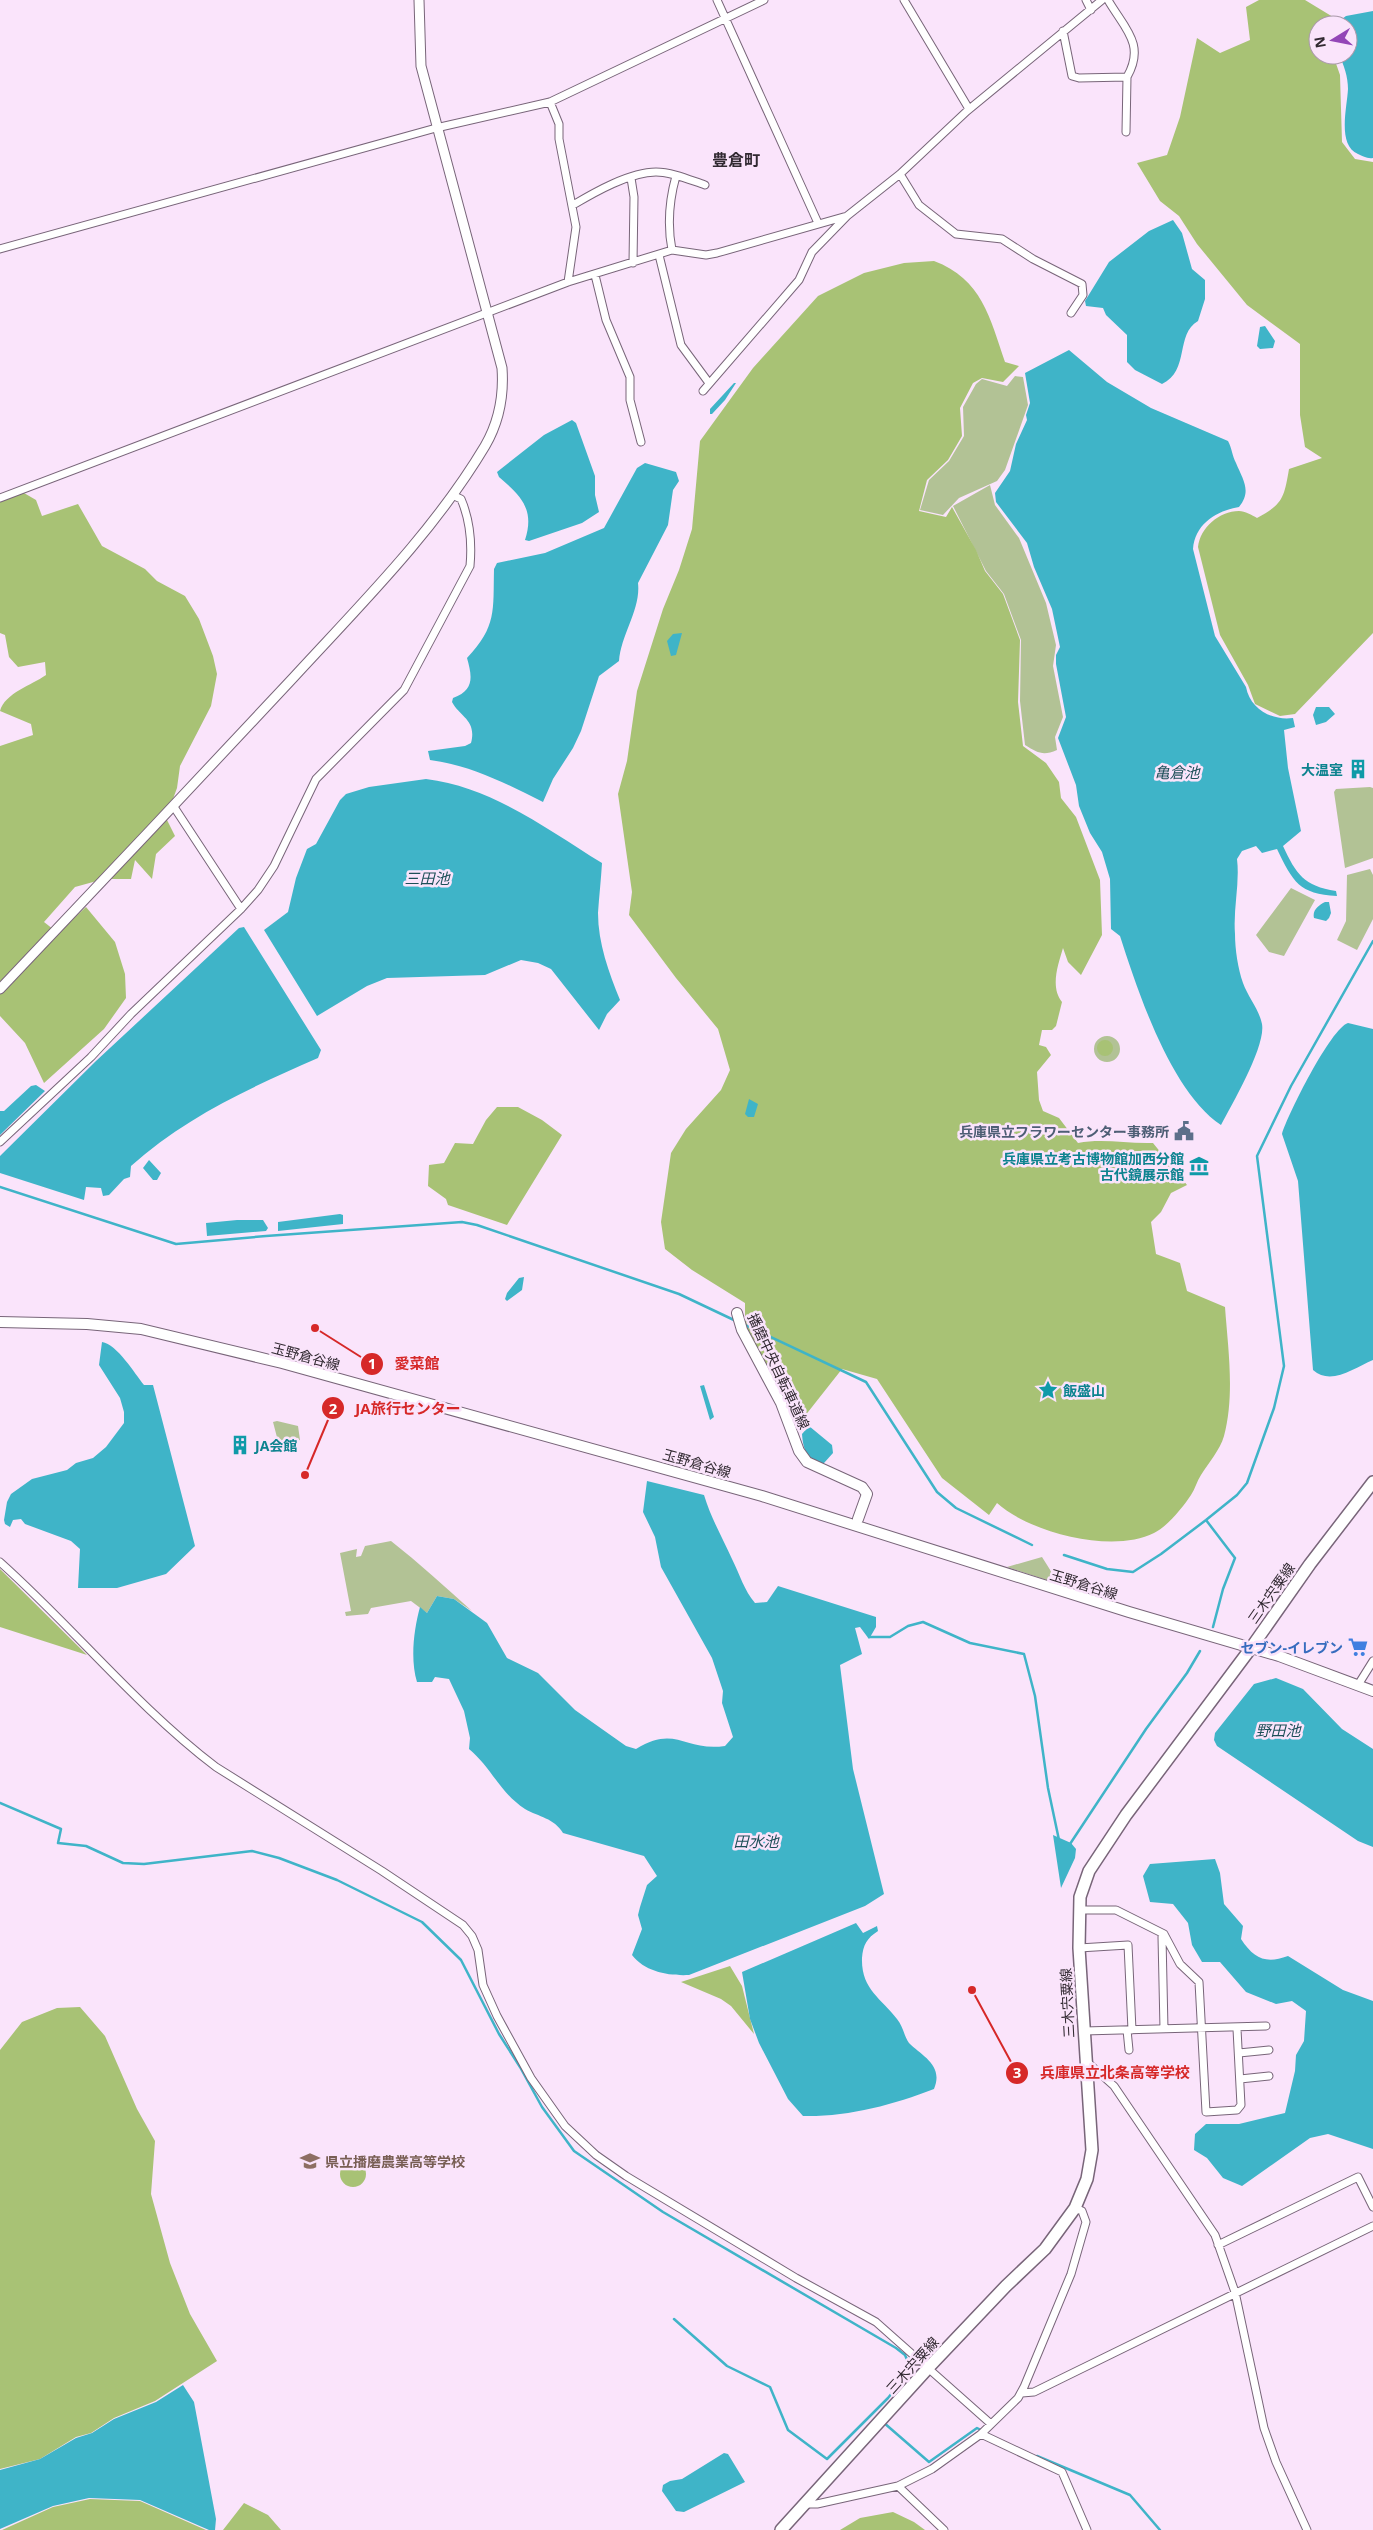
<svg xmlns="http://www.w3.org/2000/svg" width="1373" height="2530" font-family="'Open Sans','Noto Sans JP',sans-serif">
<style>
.green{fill:#b2c295}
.forest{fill:#a8c275}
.water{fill:#3fb4c8}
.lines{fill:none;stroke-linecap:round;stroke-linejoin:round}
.stream{stroke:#3fb4c8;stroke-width:2.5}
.minor-casing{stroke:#786579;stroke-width:9}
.tertiary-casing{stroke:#786579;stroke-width:11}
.secondary-casing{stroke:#786579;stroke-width:12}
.primary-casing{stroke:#786579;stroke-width:14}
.minor{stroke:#fff;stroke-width:7}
.tertiary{stroke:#fff;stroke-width:9}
.secondary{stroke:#fff;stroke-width:10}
.primary{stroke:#fff;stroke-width:11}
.labels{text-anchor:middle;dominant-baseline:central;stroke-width:5;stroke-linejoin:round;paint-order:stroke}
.culture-label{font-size:14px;font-weight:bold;fill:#0d838f;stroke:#fae4fb;text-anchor:end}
.service-label{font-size:14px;font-weight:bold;fill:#4e5e75;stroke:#fae4fb;text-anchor:end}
.street-label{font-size:14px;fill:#312931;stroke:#fae4fb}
.shop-label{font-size:14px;font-weight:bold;fill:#366cbe;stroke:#fae4fb;text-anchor:end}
.education-label{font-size:14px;font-weight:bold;fill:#785e54;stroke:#fae4fb;text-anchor:start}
.water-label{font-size:15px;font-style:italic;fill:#1d4f58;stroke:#fae4fb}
.quarter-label{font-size:16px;font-weight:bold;fill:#312931;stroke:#fae4fb}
.leader{fill:none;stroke:#d62828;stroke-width:2}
.callout-dot{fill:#d62828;stroke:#fae4fb;stroke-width:2}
.mark-label{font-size:15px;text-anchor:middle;font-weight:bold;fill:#fff}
.callout-label{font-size:15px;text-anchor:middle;font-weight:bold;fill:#d62828;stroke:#fae4fb;stroke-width:5;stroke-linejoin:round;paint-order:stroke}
</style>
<rect width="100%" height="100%" fill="#fae4fb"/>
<path class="green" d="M1015,376L1023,377L1028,405L1005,470L997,481L959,498L943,515L920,510L929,480L949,461L964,436L963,407L976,384L982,379L1007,386Z
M990,485L995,505L1019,538L1046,603L1056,645L1053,666L1063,717L1055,737L1057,750C1043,756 1038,753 1025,745L1020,701L1021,640L1004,594L986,571L953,506Z
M1370,787L1373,788V858L1345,868L1334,792L1336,789Z
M1370,869L1373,875V919L1357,950L1337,940L1346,921L1347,875Z
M1291,888L1315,900L1284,956L1269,952L1256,935Z
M1094 1049a13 13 0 1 1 26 0a13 13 0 1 1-26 0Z
M277,1421L298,1426L300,1440L279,1445L273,1422Z
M391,1541C419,1563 445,1587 472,1611L454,1599L437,1596L427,1613L411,1601L371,1608L368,1614L346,1616L345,1612L351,1611L340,1553L357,1549L356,1557L361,1556L365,1546Z
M1042,1557L1059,1584L1007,1567Z"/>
<path class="forest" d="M1259,0H1305L1333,17L1330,25H1318V55H1333L1340,75L1342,142L1355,159L1373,162V633L1295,714L1280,716L1255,704L1248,685L1220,635L1198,547C1200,528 1219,511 1239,511C1245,511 1252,515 1257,518C1283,504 1284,498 1289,469L1322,458L1305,447L1300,415V344L1247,305L1197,244L1179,216L1160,201L1137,163L1167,155L1180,117L1197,38L1220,53L1250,40L1246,7Z
M934,261C982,279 990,318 1005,362L1019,366L1003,382L982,378L973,383L960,408L962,436L948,460L927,480L919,511L946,517L952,507L976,550L985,571L1003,594L1020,640L1018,702L1023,746L1046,763L1059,782L1061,798L1076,817L1100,880L1102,935L1081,975L1068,962L1063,948C1058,965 1050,987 1062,1002L1056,1026L1052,1030H1042L1039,1045L1046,1047L1051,1055L1037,1072L1039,1100L1043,1111L1059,1118L1078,1143C1103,1138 1127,1144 1153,1143L1187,1185L1171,1193L1161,1212L1151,1222L1156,1254L1180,1263L1187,1291L1225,1307C1228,1349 1235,1394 1224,1436C1220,1450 1209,1462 1201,1475C1197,1481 1195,1489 1191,1495C1183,1507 1167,1527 1154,1533C1113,1554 1030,1533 997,1503L989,1515L942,1478L877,1379L842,1369L797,1426L745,1328V1303L692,1270L665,1249L661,1222L671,1153L686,1129L721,1090L730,1070L718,1029L676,978L629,915L632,892L618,794L627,761L637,691L663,609L679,570L692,529L700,441L753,368L818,296L864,273L904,263Z
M24,493L36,500L42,516L78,504L102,546L145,569L157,581L185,596L199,619L213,656L217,674L211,706L180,766L177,788L166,818L175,836L156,854L152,879L135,860L131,879H104L75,887L44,922L58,933L86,907L115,942L125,974L126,998L104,1029L44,1083L25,1043L0,1016V746L33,735L31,724L0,711C5,693 32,685 46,675L45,662L18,667L9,657L5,635L0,633V501Z
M1097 1048a8 8 0 1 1 16 0a8 8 0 1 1-16 0Z
M497,1107H518L542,1120L562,1135L507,1225L448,1205L446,1199L428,1186L429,1165L444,1163L455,1143L473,1144L486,1120Z
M0,1569L87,1655L0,1627Z
M730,1966L742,1986L754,2034L731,2006L721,1999L681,1982Z
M80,2007L105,2036L137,2109L155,2141L151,2194L170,2263L190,2314L217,2361L155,2401L114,2418L91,2433L76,2437L40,2459L0,2469V2050L22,2022L57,2008Z
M340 2174a13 13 0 1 1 26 0a13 13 0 1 1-26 0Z
M90,2499L140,2501L206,2530H2L53,2507Z
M244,2503L268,2515L281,2530H223Z
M893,2512L914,2522L925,2530H840L860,2518Z"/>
<path class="water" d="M1373,11V158C1367,159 1363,156 1358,154C1337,145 1347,108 1348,89C1348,77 1344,65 1339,55H1348V25H1334L1346,16Z
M1173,220L1182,233L1192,269L1205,280V299L1198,321C1175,334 1190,371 1162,384L1135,370L1127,362V335L1106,315L1103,308L1086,306L1085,301L1109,262L1149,231Z
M1265,326L1275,341L1273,348L1260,349L1257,346L1260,327Z
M1069,350L1107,382L1151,408L1228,441C1232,448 1232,456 1236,463C1243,480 1252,491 1239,507C1216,511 1195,524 1193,549L1215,636L1246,687C1250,709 1272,721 1293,718L1295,727L1284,730L1288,768L1301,831L1283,846C1296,874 1304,886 1336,891L1337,896C1299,894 1293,882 1277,849L1262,853L1256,846L1242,851L1237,859C1240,884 1233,908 1235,934C1235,949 1238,969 1243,983C1248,997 1259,1009 1262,1024C1266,1046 1232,1104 1221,1125C1171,1092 1138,992 1120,936L1111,929L1110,879L1102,852L1090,833L1079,806L1076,785L1058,738L1066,717L1056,664V655L1060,647L1052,609L1034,567L1027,543L996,502L995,493L1010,471L1016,444L1027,420L1026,415L1030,403L1025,373Z
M734,383H736L725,400L712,414H710V409Z
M572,420L576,423L595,476V495L599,512L582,523L529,541L525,540C535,509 521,496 499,477L497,472L544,435Z
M645,463L676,472L679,481L673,490L668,525L638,583C641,609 621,634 619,661L599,676L581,731L573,748L553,779L543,802C507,784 470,765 430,760L428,751L465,746L471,743C477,720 460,717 452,702L453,698C475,690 472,676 467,658C497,626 493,611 494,569L497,563L545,553L604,528L637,468Z
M682,633L676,655L671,656L667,641L673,634Z
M1316,707H1329L1335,714L1326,722L1316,725L1313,715Z
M426,779C492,787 547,829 602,863C601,880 599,897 598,913C598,943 609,973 620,1000L607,1014L599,1030L551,969L538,963L521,960L485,975L387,978L367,986L317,1016L264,930L288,912L296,878L307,849L316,844L340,800L346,794L369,787Z
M1325,902H1329L1331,913L1329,918L1326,921L1314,918C1312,910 1319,905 1325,902Z
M244,927L321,1050L318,1058C252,1087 185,1117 131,1166L130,1177L124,1179L109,1195L103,1196L101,1188L86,1187L84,1200L0,1173V1156L96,1061L239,928Z
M1348,1023L1373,1029V1360C1354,1368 1331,1386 1313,1370L1298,1181L1282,1134C1288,1114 1331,1028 1348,1023Z
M36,1085L45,1091L0,1135V1111H4L31,1086Z
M749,1099L758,1104L754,1117H748L745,1114Z
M149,1160L161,1173L157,1180H153L143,1168Z
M340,1214L343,1215V1224L278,1231V1222Z
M237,1220H263L268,1228L266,1231L207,1236L206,1223Z
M524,1277L522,1290L507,1301L505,1299L507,1293L519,1278Z
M102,1342C117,1344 135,1374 144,1385H153L195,1546L166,1574L117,1588H78L80,1549L71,1541L25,1524L21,1519L13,1520L10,1527L5,1524L4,1520L7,1502L11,1494L32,1479L67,1470L76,1463L93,1458L106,1447L124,1423V1412L120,1398L99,1365Z
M704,1385L714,1417L710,1420L700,1386Z
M809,1426L832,1445L833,1453L824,1463C807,1464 803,1448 802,1434Z
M647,1481L704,1495C711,1518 722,1537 732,1559C740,1575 744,1590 755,1603L767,1602L778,1586L876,1617V1627L869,1639L860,1627L855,1628L862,1654L840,1665L853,1769L884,1894L865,1906L689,1975C669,1976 645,1972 632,1955L642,1929L638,1915L640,1907L647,1885L657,1876L644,1856L563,1833C554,1818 539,1817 525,1809C500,1793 491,1767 469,1749L470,1738L464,1711L449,1679L435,1677L432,1682H417C410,1659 414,1629 420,1607L427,1613L437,1596L454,1599L487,1623L507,1658L538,1673L575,1710L626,1746L636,1749C676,1724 685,1752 725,1746L733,1737L722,1703L723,1691L712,1658L661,1567L655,1537L643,1512Z
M1276,1678L1303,1689L1342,1729L1373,1749V1847L1358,1841L1217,1746L1214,1740L1215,1733L1254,1684Z
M1053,1835L1071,1843L1076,1849L1075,1858L1061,1888Z
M1215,1859L1220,1873L1224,1904L1243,1926L1241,1939C1254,1959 1266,1964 1288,1956L1343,1990L1373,2001V2149L1328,2134L1310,2138L1242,2186L1223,2178L1207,2158L1194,2150L1195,2134L1206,2124H1239L1285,2113L1295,2071L1296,2055L1304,2041L1306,2011L1292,2001L1276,2004L1246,1992L1220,1962H1202L1192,1945L1188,1923L1173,1904L1150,1902L1143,1876L1150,1864Z
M856,1923L863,1933L877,1926L878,1931C867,1938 863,1945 862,1958C861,1989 881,1998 897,2019C903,2026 904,2036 909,2043C922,2056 944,2065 934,2089C893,2105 847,2117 803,2116L788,2099L759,2043L750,2019L742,1972Z
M183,2385L194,2402L216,2519L215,2530H209L140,2500L89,2498L53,2506L0,2529V2470L40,2459L76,2438L92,2433L114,2419L156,2402Z
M724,2453L728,2454L745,2482L684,2512L676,2511L662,2491L663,2485L670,2481L682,2479Z"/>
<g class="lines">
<path class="stream" d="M0,1187L176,1244L266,1236L462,1222L477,1225L679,1294L736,1321
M743,1324L866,1382L937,1492L956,1508L1032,1545
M1206,1520L1235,1558L1223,1589L1213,1627
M1064,1555L1107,1569L1133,1572L1161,1554L1206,1520L1237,1495L1247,1483L1274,1408L1284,1366L1257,1156L1291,1086L1373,941
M869,1637H890L908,1626L923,1622L970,1643L1024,1654L1035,1696L1048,1788L1059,1840
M0,1803L61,1829L58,1843L86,1846L123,1863L144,1864L252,1851L279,1858L337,1880L422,1922L461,1960L499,2034L520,2067L542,2107L574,2151L663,2212L896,2348L905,2355L911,2369L888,2398L827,2459L788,2430L770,2387L727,2366L674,2319
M1070,1844L1146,1729L1187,1673L1200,1651
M883,2422L929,2462L977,2428L981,2430
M1037,2456L1130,2495L1160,2530"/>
<defs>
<path id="minor" d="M717,0L818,223
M904,0L969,109
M1086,0L1091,10
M1108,0C1124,28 1146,44 1127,77
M1063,31L1072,76L1079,78L1127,77L1126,132
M550,102L559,124V139L576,227L568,282
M900,174L919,205L956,234L1002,239L1033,259L1082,284L1083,295L1071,313
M631,178L634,197L633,263
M573,205C595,192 630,172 656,172C672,172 690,180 705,185
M0,249L436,128L550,102L764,0
M672,250C667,224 669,201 676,176
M659,255L681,345L709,383
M595,275L606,320L630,377V400L641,442
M703,391L799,280L812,252L847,216
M0,498L568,282L672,250L706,255L717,253L847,216L900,174L967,111L1102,0
M174,807L241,909
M0,1142L91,1057L131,1014L241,909L258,890L274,866L316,779L404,690L470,566C472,544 470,520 461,499L452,495
M0,1562C74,1628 137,1707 216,1767L382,1871L463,1925L472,1936L478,1950L483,1985L497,2016L531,2078L565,2126L596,2155L626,2176L796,2278L876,2322L991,2424
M1358,1685L1373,1661
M1079,1910H1116L1164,1934L1180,1964L1199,1982L1206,2112L1237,2110L1241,2105L1237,2029
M1079,1948L1128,1945L1132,2030
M1164,2029L1162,1937L1164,1934
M1127,2030L1129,2050
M1084,2031L1266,2026
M1239,2053L1269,2050
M1086,2061L1114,2086L1215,2235L1235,2292L1264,2428L1276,2462L1307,2530
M1240,2079L1269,2076
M1218,2245L1358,2177L1373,2207
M1022,2393L1034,2392L1373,2226
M981,2434L1062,2472L1087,2530
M898,2486L944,2530
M805,2504H817L898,2486L932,2469L981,2434L1018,2398L1024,2387L1071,2274L1086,2222L1082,2211L1075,2208"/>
<path id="tertiary" d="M0,989C98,886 196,782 293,678C361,604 433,533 485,446C499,422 504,396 502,368L421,66L419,0"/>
<path id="secondary" d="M737,1313L742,1330L781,1403L799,1451L807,1462L862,1487L867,1494L858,1519
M0,1322L87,1324L141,1329L282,1363L762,1496L1129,1612L1279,1656L1373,1691"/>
<path id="primary" d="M781,2530L929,2367L1006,2286L1045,2249L1075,2208L1087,2179L1092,2150L1079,1948L1080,1897L1089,1871L1126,1815L1251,1648L1310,1564L1373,1482"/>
</defs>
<use href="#minor" class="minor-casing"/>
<use href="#tertiary" class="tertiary-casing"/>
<use href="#secondary" class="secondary-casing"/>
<use href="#primary" class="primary-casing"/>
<use href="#minor" class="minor"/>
<use href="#tertiary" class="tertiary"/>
<use href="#secondary" class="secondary"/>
<use href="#primary" class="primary"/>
</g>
<defs>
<symbol id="building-bare" viewBox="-9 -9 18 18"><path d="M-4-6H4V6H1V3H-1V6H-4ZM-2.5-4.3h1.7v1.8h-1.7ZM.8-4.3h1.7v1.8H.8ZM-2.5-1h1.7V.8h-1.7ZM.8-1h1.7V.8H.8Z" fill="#0f9aa8" stroke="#fae4fb" stroke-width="2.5" paint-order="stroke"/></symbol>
<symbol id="civic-bare" viewBox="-9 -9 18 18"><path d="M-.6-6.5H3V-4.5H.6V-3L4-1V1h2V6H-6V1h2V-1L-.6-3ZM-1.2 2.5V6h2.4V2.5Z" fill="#5c6f8a" stroke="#fae4fb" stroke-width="2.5" paint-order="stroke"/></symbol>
<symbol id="museum-bare" viewBox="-9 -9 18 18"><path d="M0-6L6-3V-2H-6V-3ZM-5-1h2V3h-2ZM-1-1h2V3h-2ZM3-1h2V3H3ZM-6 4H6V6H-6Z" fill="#0f9aa8" stroke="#fae4fb" stroke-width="2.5" paint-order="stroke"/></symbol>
<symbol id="sight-bare" viewBox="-9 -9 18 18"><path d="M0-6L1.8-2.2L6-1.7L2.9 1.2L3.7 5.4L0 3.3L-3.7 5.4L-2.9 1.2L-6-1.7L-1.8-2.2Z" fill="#0f9aa8" stroke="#fae4fb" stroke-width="2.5" paint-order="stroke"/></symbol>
<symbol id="supermarket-bare" viewBox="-9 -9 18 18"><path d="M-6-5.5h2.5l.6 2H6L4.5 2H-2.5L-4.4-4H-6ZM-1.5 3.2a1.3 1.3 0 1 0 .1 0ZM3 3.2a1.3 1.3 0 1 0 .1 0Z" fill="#3f7fe0" stroke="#fae4fb" stroke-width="2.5" paint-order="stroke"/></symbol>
<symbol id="school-bare" viewBox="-9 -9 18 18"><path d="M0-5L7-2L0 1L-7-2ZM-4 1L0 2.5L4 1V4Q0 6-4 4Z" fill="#8d6e63" stroke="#fae4fb" stroke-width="2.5" paint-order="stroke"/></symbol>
</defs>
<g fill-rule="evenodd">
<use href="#building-bare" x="1344" y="755" width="28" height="28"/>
<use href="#civic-bare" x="1170" y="1117" width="28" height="28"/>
<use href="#museum-bare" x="1185" y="1152" width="28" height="28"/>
<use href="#sight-bare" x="1034" y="1376" width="28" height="28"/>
<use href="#building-bare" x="226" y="1431" width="28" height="28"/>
<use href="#supermarket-bare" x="1344" y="1633" width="28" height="28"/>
<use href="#school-bare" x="296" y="2147" width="28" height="28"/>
</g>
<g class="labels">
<g class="culture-label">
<text x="1343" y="769">大温室</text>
<text x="1184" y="1158">兵庫県立考古博物館加西分館<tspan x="1184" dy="16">古代鏡展示館</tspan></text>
<text x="1063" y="1390" text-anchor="start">飯盛山</text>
<text x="255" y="1445" text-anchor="start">JA会館</text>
</g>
<g class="service-label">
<text x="1169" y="1131">兵庫県立フラワーセンター事務所</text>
</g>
<g class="street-label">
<text transform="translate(306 1356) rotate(15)">玉野倉谷線</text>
<text transform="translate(779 1371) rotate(65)">播磨中央自転車道線</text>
<text transform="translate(697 1463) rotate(16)">玉野倉谷線</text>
<text transform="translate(1084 1584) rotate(17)">玉野倉谷線</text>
<text transform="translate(1271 1593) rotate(-55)">三木宍粟線</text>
<text transform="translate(1067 2003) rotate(-93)">三木宍粟線</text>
<text transform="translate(912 2365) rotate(-48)">三木宍粟線</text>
</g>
<g class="shop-label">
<text x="1343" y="1647">セブン-イレブン</text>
</g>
<g class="education-label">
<text x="325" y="2161">県立播磨農業高等学校</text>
</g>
<g class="water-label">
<text x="1177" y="772">亀倉池</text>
<text x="427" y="878">三田池</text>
<text x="1278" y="1730">野田池</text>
<text x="756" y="1841">田水池</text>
</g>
<g class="quarter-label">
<text x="736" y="160">豊倉町</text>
</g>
</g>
<path class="leader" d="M315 1328L372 1364M305 1475L333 1408M972 1990L1017 2073"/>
<g class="callout-dot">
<circle cx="315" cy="1328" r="5"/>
<circle cx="305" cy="1475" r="5"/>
<circle cx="972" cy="1990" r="5"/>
<circle cx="372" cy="1364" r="12"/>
<circle cx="333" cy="1408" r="12"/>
<circle cx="1017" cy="2073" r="12"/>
</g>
<g class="mark-label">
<text x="372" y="1369">1</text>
<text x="333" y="1414">2</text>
<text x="1017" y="2078">3</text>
</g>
<g class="callout-label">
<text x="417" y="1369">愛菜館</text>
<text x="408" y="1414">JA旅行センター</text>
<text x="1115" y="2078">兵庫県立北条高等学校</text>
</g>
<g transform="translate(1333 40) rotate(260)"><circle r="24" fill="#fae4fb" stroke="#aa99aa"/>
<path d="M0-4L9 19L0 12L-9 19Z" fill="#9346b7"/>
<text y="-8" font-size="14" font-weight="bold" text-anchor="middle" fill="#312931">N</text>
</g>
</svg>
